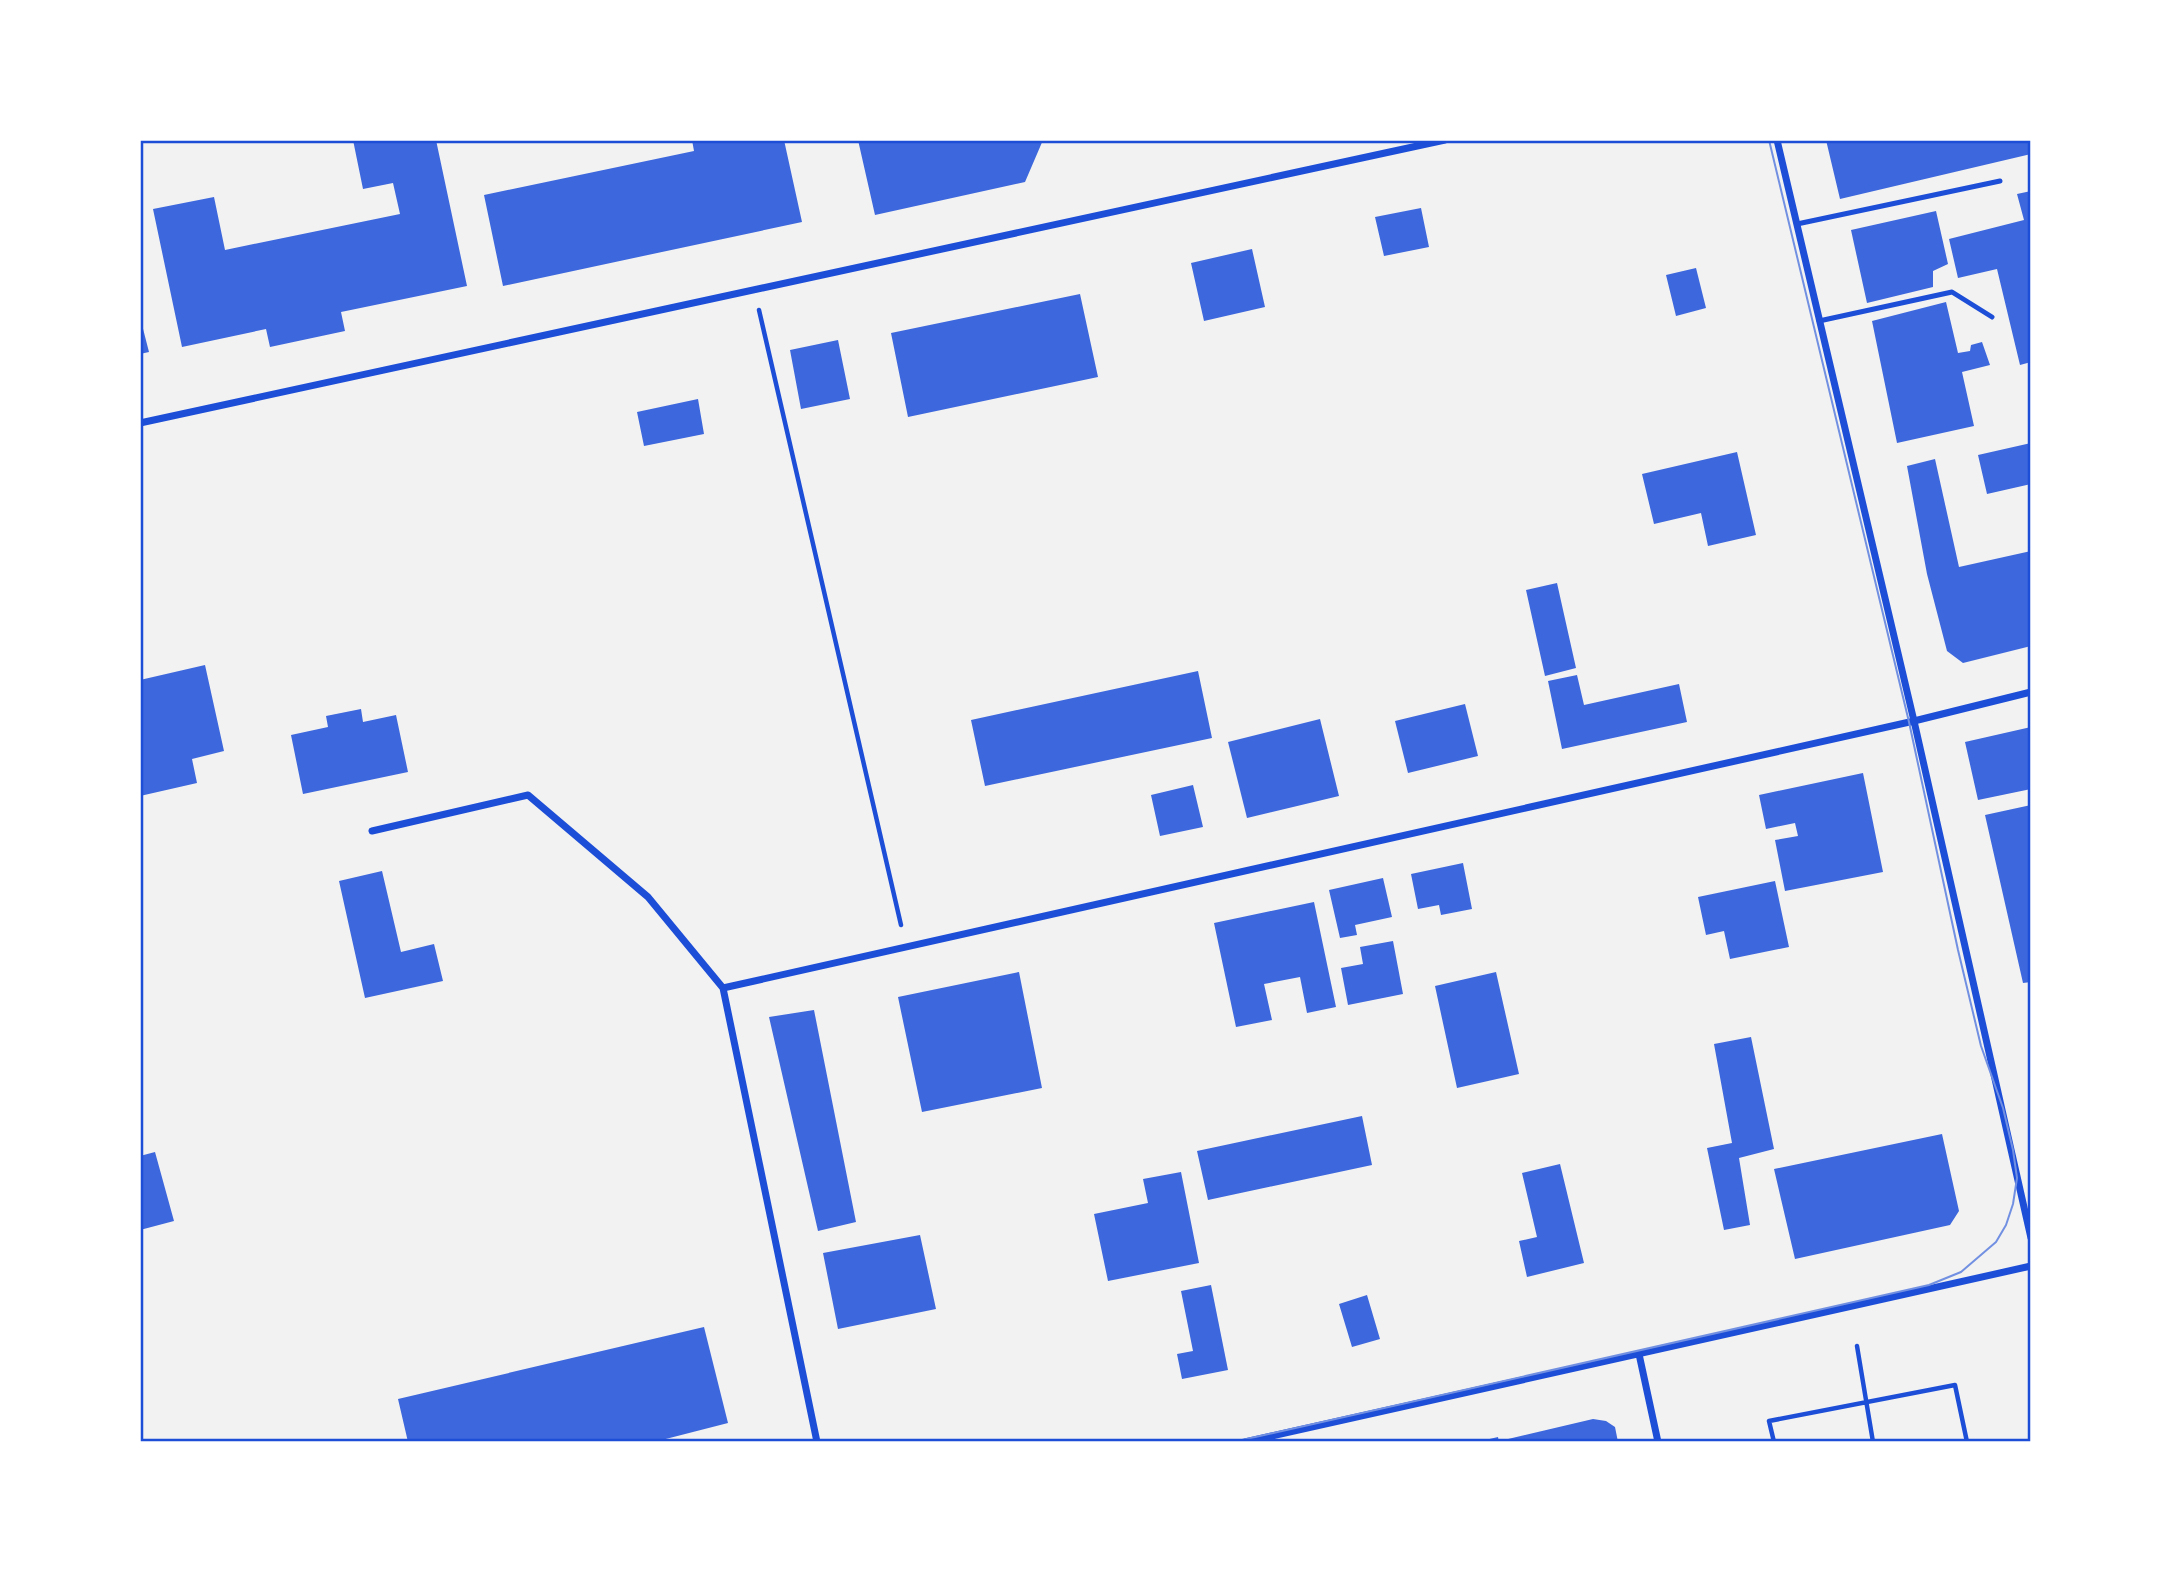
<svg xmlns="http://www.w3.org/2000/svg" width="2171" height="1582" font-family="Georgia,serif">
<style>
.building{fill:#3d67dc}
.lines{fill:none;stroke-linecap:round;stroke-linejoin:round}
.path{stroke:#1d4ed8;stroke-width:4.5}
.service{stroke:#1d4ed8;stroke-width:5}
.minor{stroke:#1d4ed8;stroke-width:7}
.tram{stroke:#7290e2;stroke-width:2}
.neatline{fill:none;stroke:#1d4ed8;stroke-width:2.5}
</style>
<rect width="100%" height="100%" fill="#f2f2f2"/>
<path class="building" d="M353,140H436L467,286L341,312L345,331L270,347L266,329L182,347L153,209L214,197L225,250L400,214L393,183L363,189Z
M692,140H784L802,222L503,286L484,195L694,151Z
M858,140H1043L1025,182L875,215Z
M1826,140H2031V154L1840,199Z
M2031,191V362L2020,365L1997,269L1958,278L1949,239L2024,220L2017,194Z
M1421,208L1429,247L1384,256L1375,217Z
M1936,211L1948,264L1933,271V287L1867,303L1851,230Z
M1252,249L1265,307L1204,321L1191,263Z
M1696,268L1706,308L1676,316L1666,275Z
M1080,294L1098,377L908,417L891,333Z
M1946,302L1958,353L1970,351L1971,345L1982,342L1990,365L1962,372L1974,426L1897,443L1872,321Z
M140,317L149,352L140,354Z
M838,340L850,399L801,409L790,350Z
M698,399L704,434L644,446L637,412Z
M2031,443V484L1987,494L1978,455Z
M1737,452L1756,535L1708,546L1701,513L1654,524L1642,474Z
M1935,459L1959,567L2031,551V646L1963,663L1947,651L1927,574L1907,466Z
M1557,583L1576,668L1545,676L1526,590Z
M205,665L224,751L192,759L197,783L140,796V680Z
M1198,671L1212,738L985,786L971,720Z
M1577,675L1584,705L1679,684L1687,722L1562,749L1548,681Z
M1465,704L1478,756L1408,773L1395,721Z
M361,709L363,722L396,715L408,772L303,794L291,735L328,727L326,716Z
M1320,719L1339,796L1247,818L1228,742Z
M2031,727V789L1978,800L1965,742Z
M1863,773L1883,872L1785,891L1775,840L1798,836L1795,823L1766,829L1759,795Z
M1193,785L1203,827L1160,836L1151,795Z
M2031,805V982L2023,983L1985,815Z
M1463,863L1472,909L1441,915L1439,905L1418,909L1411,874Z
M382,871L401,952L434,944L443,981L365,998L339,881Z
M1383,878L1392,917L1355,925L1357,935L1340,938L1329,890Z
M1775,881L1789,947L1730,959L1724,931L1706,935L1698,897Z
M1314,902L1336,1007L1307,1013L1300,977L1264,984L1272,1020L1236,1027L1214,923Z
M1393,941L1403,994L1348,1005L1341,968L1363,964L1360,947Z
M1019,972L1042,1088L922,1112L898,997Z
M1496,972L1519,1074L1457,1088L1435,986Z
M814,1010L856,1222L818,1231L769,1017Z
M1751,1037L1774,1149L1739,1158L1750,1225L1724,1230L1707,1148L1732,1143L1714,1044Z
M1362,1116L1372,1165L1208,1200L1197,1151Z
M1942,1134L1959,1211L1950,1225L1795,1259L1774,1169Z
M155,1152L174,1221L140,1230V1156Z
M1560,1164L1584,1263L1527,1277L1519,1241L1537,1237L1522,1173Z
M1181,1172L1199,1263L1108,1281L1094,1214L1148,1203L1143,1179Z
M920,1235L936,1309L838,1329L823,1253Z
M1211,1285L1228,1370L1182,1379L1177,1354L1193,1351L1181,1291Z
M1367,1295L1380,1339L1352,1347L1339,1304Z
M704,1327L728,1423L654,1442H408L398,1399Z
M1593,1419L1606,1421L1615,1427L1618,1442H1509L1508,1439Z
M1498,1437L1499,1442H1481V1441Z"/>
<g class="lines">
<path class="path" d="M759,310L901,925
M1857,1346L1873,1442
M1774,1442L1769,1421L1955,1385L1967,1442"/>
<path class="service" d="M1797,224L2000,181
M1819,321L1952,292L1992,317"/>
<path class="minor" d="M1777,140L1914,721L2031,1238
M140,423L1445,140
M372,831L528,795L648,897L723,988L817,1442
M723,988L1914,721L2031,692
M1639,1354L1658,1442
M1245,1442L2031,1266"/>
<path class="tram" d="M1233,1442L1929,1285L1961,1272L1996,1242L2006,1225L2013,1204L2017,1178L2013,1150L2003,1108L1981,1046L1958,950L1909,722L1769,140"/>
</g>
<rect width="2171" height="1582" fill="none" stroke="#ffffff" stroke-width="284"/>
<rect x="142" y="142" width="1887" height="1298" class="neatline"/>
</svg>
